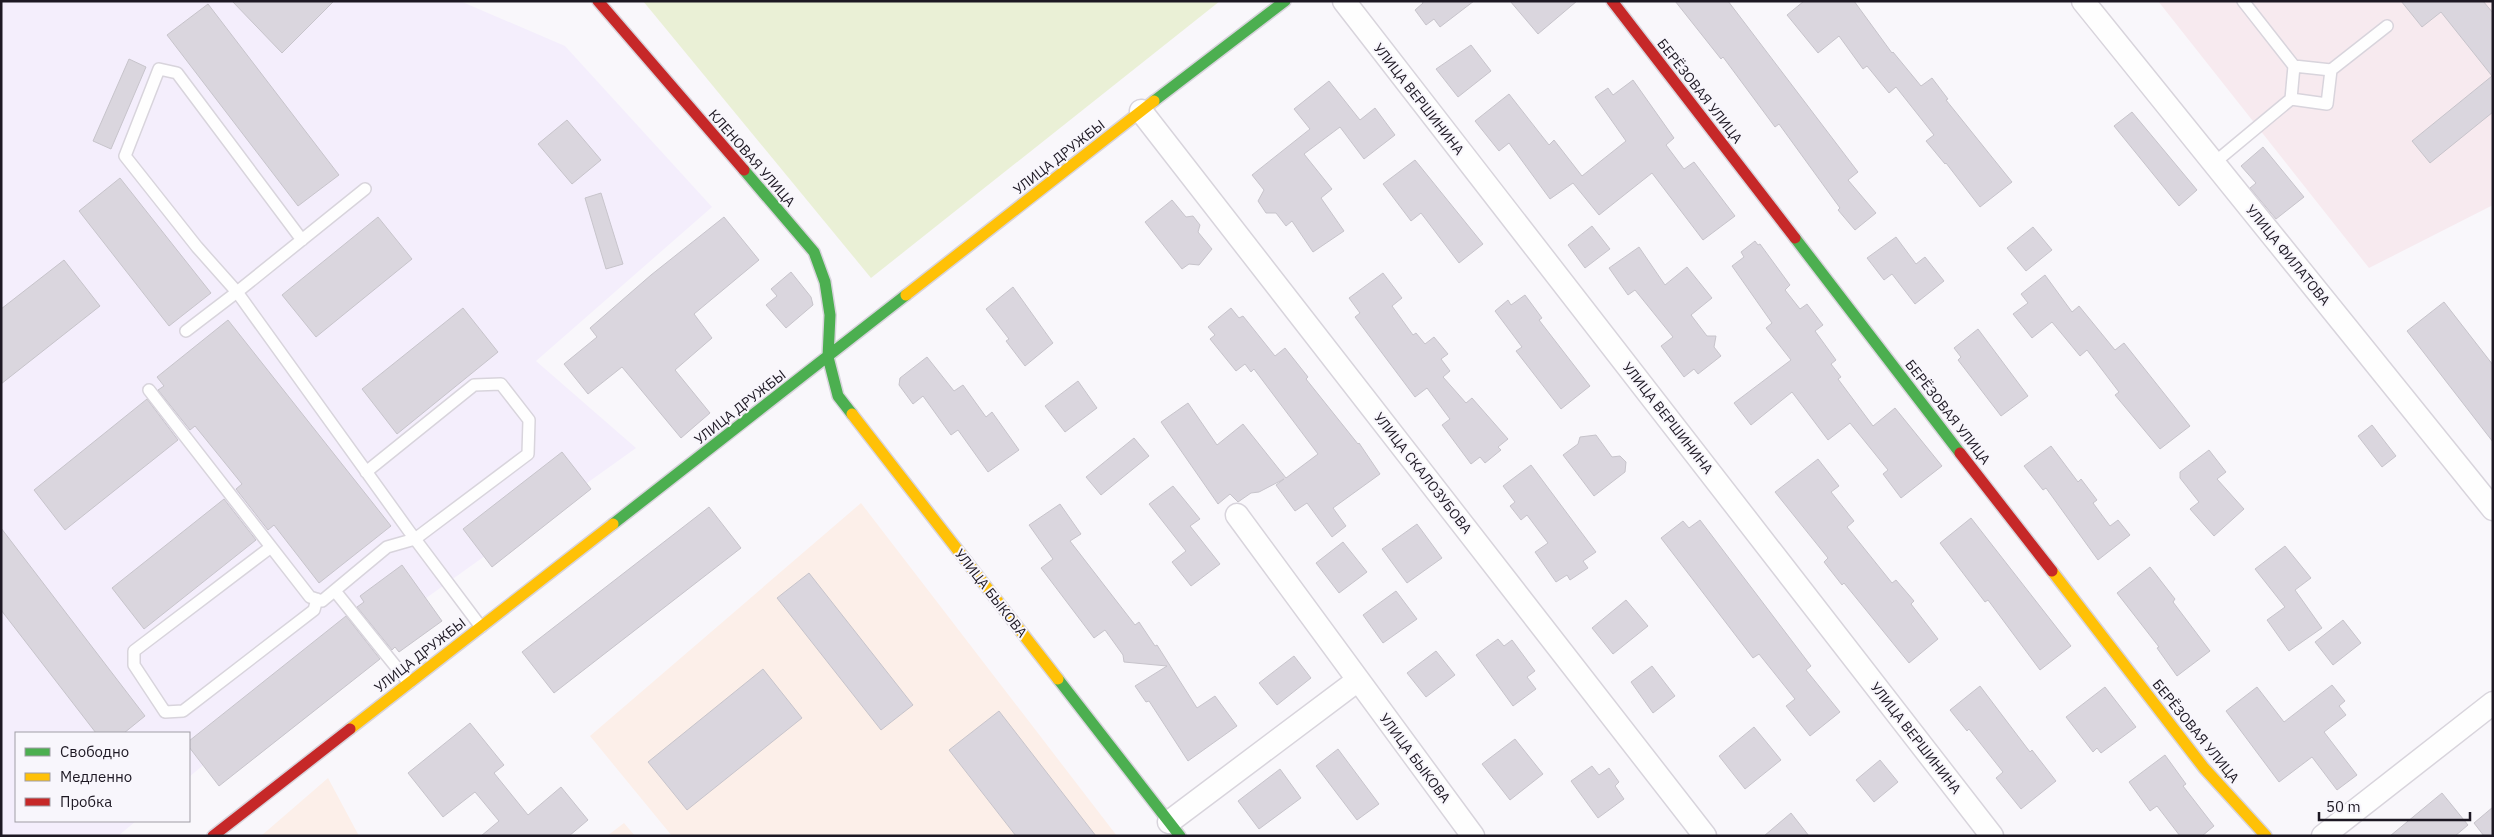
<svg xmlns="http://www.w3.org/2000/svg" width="2494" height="837" font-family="'IBM Plex Sans',sans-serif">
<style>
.built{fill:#f4eefc}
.education{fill:#fcefe9}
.medical{fill:#f7eaef}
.green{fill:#eaf0d6}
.building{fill:#dad6de;stroke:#c7c4cb}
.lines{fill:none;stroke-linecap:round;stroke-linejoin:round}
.lane-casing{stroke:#d8d4dc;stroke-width:14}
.street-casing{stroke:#d8d4dc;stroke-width:25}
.fast-casing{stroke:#d8d4dc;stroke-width:14}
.slow-casing{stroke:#d8d4dc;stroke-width:14}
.jam-casing{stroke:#d8d4dc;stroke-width:14}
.lane{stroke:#fefefe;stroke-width:11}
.street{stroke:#fefefe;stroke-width:22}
.fast{stroke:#4caf50;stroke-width:11}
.slow{stroke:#ffc107;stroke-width:11}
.jam{stroke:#c62828;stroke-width:11}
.labels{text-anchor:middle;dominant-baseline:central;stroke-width:4;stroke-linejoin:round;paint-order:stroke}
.street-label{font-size:14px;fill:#1d1823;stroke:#f8f6fc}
</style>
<rect width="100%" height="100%" fill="#f9f7fb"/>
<path class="built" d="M1,1H460L565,46L712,207L536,361L636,448L271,709L189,777V733H16V821H136L118,836H1Z"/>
<path class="education" d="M861,503L1117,836H672L590,736Z
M328,778L359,836H261Z
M624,823L635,836H607Z"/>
<path class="medical" d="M2158,1H2493V205L2369,268Z"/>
<path class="green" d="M643,1H1220L871,278Z"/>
<path class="building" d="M232,1H334L282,53Z
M1422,1H1474L1440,27L1434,19L1426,25L1415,10L1423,3Z
M1510,1H1577L1538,34Z
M1675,1H1728L1858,172L1848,180L1876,213L1855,230L1838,210L1840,208L1779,124L1775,127L1723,57L1721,59Z
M1804,1H1854L1892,53L1893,52L1921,86L1932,78L1948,99L1946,100L2012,182L1980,207L1946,163L1945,164L1926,141L1934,135L1896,87L1889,93L1867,66L1863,69L1839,36L1818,53L1787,15Z
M2401,1H2483L2493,13V112L2430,163L2412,141L2492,76L2441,12L2422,27Z
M208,4L339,175L298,206L167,35Z
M1471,45L1491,71L1458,97L1436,69Z
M129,59L146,67L111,149L93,141Z
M1633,80L1674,138L1666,145L1684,169L1694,162L1735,216L1703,240L1652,173L1599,215L1573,183L1550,199L1509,143L1499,151L1475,121L1509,94L1549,145L1554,140L1582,176L1626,141L1595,97L1608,88L1613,95Z
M1329,81L1360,120L1375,108L1395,135L1364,159L1340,127L1304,154L1332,189L1321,198L1344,231L1313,252L1292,221L1286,226L1276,213H1266L1258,201L1264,190L1252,175L1310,129L1294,109Z
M2132,112L2197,190L2179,206L2114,126Z
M567,120L601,160L572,184L538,144Z
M2263,147L2304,197L2276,219L2250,188L2256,183L2241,166Z
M1415,160L1483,244L1459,263L1421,213L1411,221L1383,184Z
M120,178L211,293L169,326L79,211Z
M601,193L623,264L606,269L585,198Z
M1172,200L1186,217L1193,216L1200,225L1198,232L1212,249L1199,265L1189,264L1182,269L1145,222Z
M378,217L412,259L316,337L282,295Z
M724,217L759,260L694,314L712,338L675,370L710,413L681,438L622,367L588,394L564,364L597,337L590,328L651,275Z
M1592,226L1610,249L1585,268L1568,245Z
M2033,227L2052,250L2026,271L2007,248Z
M1896,237L1916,264L1925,257L1944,281L1915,304L1892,274L1884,280L1867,258Z
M1755,241L1758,245L1760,244L1790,285L1785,290L1800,309L1807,304L1823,325L1815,331L1836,360L1831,364L1841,377L1838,379L1873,426L1895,408L1942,466L1901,498L1883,474L1888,470L1850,423L1828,440L1792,392L1751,425L1734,403L1791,360L1766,328L1772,323L1732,266L1744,257L1741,252Z
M1639,247L1665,285L1687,267L1712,298L1691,315L1707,336H1716L1714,347L1721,356L1698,374L1694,369L1684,377L1661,346L1673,337L1635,290L1628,295L1609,268Z
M64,260L100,306L1,384V309Z
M791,272L811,297L813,305L786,328L766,305L777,296L771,289Z
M1383,273L1402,298L1392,306L1413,335L1416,333L1425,344L1434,337L1448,354L1441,359L1450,371L1443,377L1466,403L1472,398L1508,439L1498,447L1501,450L1485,463L1480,457L1471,464L1442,425L1450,419L1427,388L1415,397L1355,317L1360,313L1349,298Z
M2045,275L2072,312L2079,306L2115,350L2124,343L2190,426L2160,449L2115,395L2119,392L2087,350L2080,356L2052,322L2032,338L2013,314L2028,303L2021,294Z
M1013,287L1053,343L1025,366L1006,341L1009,339L986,309Z
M1525,295L1542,318L1539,320L1590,386L1561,409L1516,351L1522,347L1495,311L1508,300L1511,305Z
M2444,302L2493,365V442L2407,331Z
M463,308L498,352L397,434L362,389Z
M1231,308L1239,318L1243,316L1275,356L1285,348L1308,377L1306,379L1358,444L1359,443L1380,474L1333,508L1346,526L1332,537L1307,503L1295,511L1276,485L1284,479L1259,492L1251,493L1238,502L1230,494L1218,504L1161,422L1188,403L1217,445L1243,424L1286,478L1318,454L1254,369L1251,372L1245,364L1236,371L1210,339L1215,335L1208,327Z
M228,320L391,526L319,583L274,525L268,530L236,489L242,484L195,426L190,430L158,390L164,386L157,377Z
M1978,329L2028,396L2001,416L1958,360L1961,357L1954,348Z
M927,357L954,391L963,385L986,417L992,412L1019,450L988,472L958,430L951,435L923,396L913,404L899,385L900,378Z
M1078,381L1097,408L1065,432L1045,406Z
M147,399L178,440L65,530L34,490Z
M2372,425L2396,456L2382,467L2358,436Z
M1596,435L1612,457L1620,456L1626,462L1625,472L1594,496L1563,455L1578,444L1580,437Z
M1134,438L1149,456L1101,495L1086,477Z
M2051,446L2078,482L2081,479L2097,500L2093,503L2110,526L2118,520L2130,535L2098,560L2046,488L2043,490L2024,466Z
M2209,450L2226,472L2217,479L2244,509L2214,536L2190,509L2199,502L2180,478V472Z
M562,452L591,489L492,567L463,529Z
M1818,459L1839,486L1831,492L1854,521L1847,527L1892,583L1896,580L1914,601L1911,604L1938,639L1909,663L1844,583L1842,585L1824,562L1828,558L1775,492Z
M1531,465L1596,552L1583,561L1588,568L1570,580L1567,575L1556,582L1535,552L1548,543L1527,515L1521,520L1510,506L1515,502L1503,486Z
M1173,486L1200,519L1190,526L1220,564L1191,586L1172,562L1186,551L1149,504Z
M224,499L256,540L144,629L112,588Z
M1060,504L1081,534L1070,541L1135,625L1139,622L1155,646L1157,645L1197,708L1215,696L1237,726L1188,761L1149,701L1146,702L1135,686L1167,666L1124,662L1123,655L1105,630L1094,638L1041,568L1053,559L1029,525Z
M709,507L741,548L554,693L522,652Z
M1971,518L2071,646L2040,670L1988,600L1985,602L1940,543Z
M1700,520L1811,666L1806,670L1840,712L1810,736L1786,706L1795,699L1759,654L1753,658L1661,538L1683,521L1689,528Z
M1417,524L1442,558L1407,583L1382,549Z
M1,528L145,716L124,733H96L1,610Z
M1343,542L1367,572L1339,593L1316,563Z
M2285,546L2311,578L2295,590L2322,628L2289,651L2267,620L2285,607L2255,569Z
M402,565L442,621L399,652L395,647L392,650L357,607L364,602L360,596Z
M2150,567L2175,599L2173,602L2210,651L2177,676L2157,648L2159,647L2117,593Z
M809,573L913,705L881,730L777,598Z
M1396,591L1417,619L1383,643L1363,615Z
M1626,600L1648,626L1613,654L1592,628Z
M346,616L380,659L219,786L189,747V741Z
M2343,620L2361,643L2333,665L2315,642Z
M1498,639L1504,646L1512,640L1535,671L1527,677L1536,689L1513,706L1476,655Z
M1436,651L1455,675L1426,697L1407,673Z
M1294,656L1311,678L1277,705L1259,683Z
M1652,666L1675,696L1653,713L1631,682Z
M763,669L802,718L687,810L648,762Z
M2332,685L2345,701L2339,706L2346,715L2324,732L2357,775L2337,790L2312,757L2279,782L2226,711L2257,687L2284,722Z
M1980,686L2030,752L2032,750L2056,781L2021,809L1996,778L2003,772L1969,729L1967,731L1950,710Z
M2105,687L2136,727L2101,753L2097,748L2093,752L2066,717Z
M999,711L1096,836H1016L949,750Z
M470,723L504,765L494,773L528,815L561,787L588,820L569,836H481L499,821L475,792L443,817L408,773Z
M1754,727L1781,760L1745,789L1719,756Z
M1515,739L1543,774L1510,800L1482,764Z
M1338,749L1379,804L1357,820L1316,766Z
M2165,755L2186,784L2183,786L2214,826L2202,836H2180L2157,806L2150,811L2129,782Z
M1880,760L1898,782L1874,802L1856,780Z
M1592,766L1599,775L1609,768L1619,782L1615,786L1624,799L1598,818L1571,781Z
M1280,769L1301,798L1259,829L1238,801Z
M2442,793L2468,825L2455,836H2390Z
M2493,807V836H2484L2474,823Z
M1791,813L1809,836H1764Z"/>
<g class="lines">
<defs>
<path id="lane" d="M2243,1L2294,66
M2291,99L2294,66L2331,70
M2214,163L2291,99L2327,104L2331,70L2387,26
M365,189L237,292L409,531L481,627
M186,331L237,292L197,247L125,156L159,69L177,73L302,240
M149,390L310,597L322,601L387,547L415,539L528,454L529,420L501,384L474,385L366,472
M271,547L134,651V665L165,712L183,711L314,610L317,599
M335,591L409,683"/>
<path id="street" d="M1344,1L1992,836
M2083,1L2493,509
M1141,111L1705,836
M1237,515L1473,836
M1169,822L1358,680
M2323,836L2493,703"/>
<path id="fast" d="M1154,101L1285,1
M744,170L814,252L825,282L830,315L828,357L838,396L852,414
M1795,238L1960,453
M613,524L906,295
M1058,679L1180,836"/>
<path id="slow" d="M906,295L1154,101
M852,414L1058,679
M2052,571L2204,768L2266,836
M350,729L613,524"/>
<path id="jam" d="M598,1L744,170
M1612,1L1795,238
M1960,453L2052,571
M213,836L350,729"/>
</defs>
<use href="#lane" class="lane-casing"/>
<use href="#street" class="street-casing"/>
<use href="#fast" class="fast-casing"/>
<use href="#slow" class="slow-casing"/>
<use href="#jam" class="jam-casing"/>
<use href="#lane" class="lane"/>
<use href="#street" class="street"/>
<use href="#fast" class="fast"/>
<use href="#slow" class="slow"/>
<use href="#jam" class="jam"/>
</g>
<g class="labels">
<g class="street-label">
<text transform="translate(1700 91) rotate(52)">БЕРЁЗОВАЯ УЛИЦА</text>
<text transform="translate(1419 99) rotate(52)">УЛИЦА ВЕРШИНИНА</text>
<text transform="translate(1059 157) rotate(-38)">УЛИЦА ДРУЖБЫ</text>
<text transform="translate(752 158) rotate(49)">КЛЕНОВАЯ УЛИЦА</text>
<text transform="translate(2288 255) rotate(51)">УЛИЦА ФИЛАТОВА</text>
<text transform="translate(740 407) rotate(-38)">УЛИЦА ДРУЖБЫ</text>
<text transform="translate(1948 412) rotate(52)">БЕРЁЗОВАЯ УЛИЦА</text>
<text transform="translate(1668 418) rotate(52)">УЛИЦА ВЕРШИНИНА</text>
<text transform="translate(1423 473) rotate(52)">УЛИЦА СКАЛОЗУБОВА</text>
<text transform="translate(991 593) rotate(52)">УЛИЦА БЫКОВА</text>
<text transform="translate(420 655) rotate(-38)">УЛИЦА ДРУЖБЫ</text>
<text transform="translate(2196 731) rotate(51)">БЕРЁЗОВАЯ УЛИЦА</text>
<text transform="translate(1916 738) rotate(52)">УЛИЦА ВЕРШИНИНА</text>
<text transform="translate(1415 758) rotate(53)">УЛИЦА БЫКОВА</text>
</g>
</g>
<rect width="2494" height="837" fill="none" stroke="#1d1823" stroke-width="5"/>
<rect x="15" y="732" width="175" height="90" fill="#f8f6fc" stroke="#a09da5"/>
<rect x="25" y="748" width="25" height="8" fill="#4caf50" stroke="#a09da5"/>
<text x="60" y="757" font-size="15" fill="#1d1823">Свободно</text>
<rect x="25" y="773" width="25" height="8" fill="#ffc107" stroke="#a09da5"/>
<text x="60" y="782" font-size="15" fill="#1d1823">Медленно</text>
<rect x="25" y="798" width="25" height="8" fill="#c62828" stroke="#a09da5"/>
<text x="60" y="807" font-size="15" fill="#1d1823">Пробка</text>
<path d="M2319 812v8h151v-8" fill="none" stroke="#1d1823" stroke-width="2.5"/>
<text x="2326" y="812" font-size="15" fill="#1d1823" stroke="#f8f6fc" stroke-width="4" paint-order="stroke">50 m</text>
</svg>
